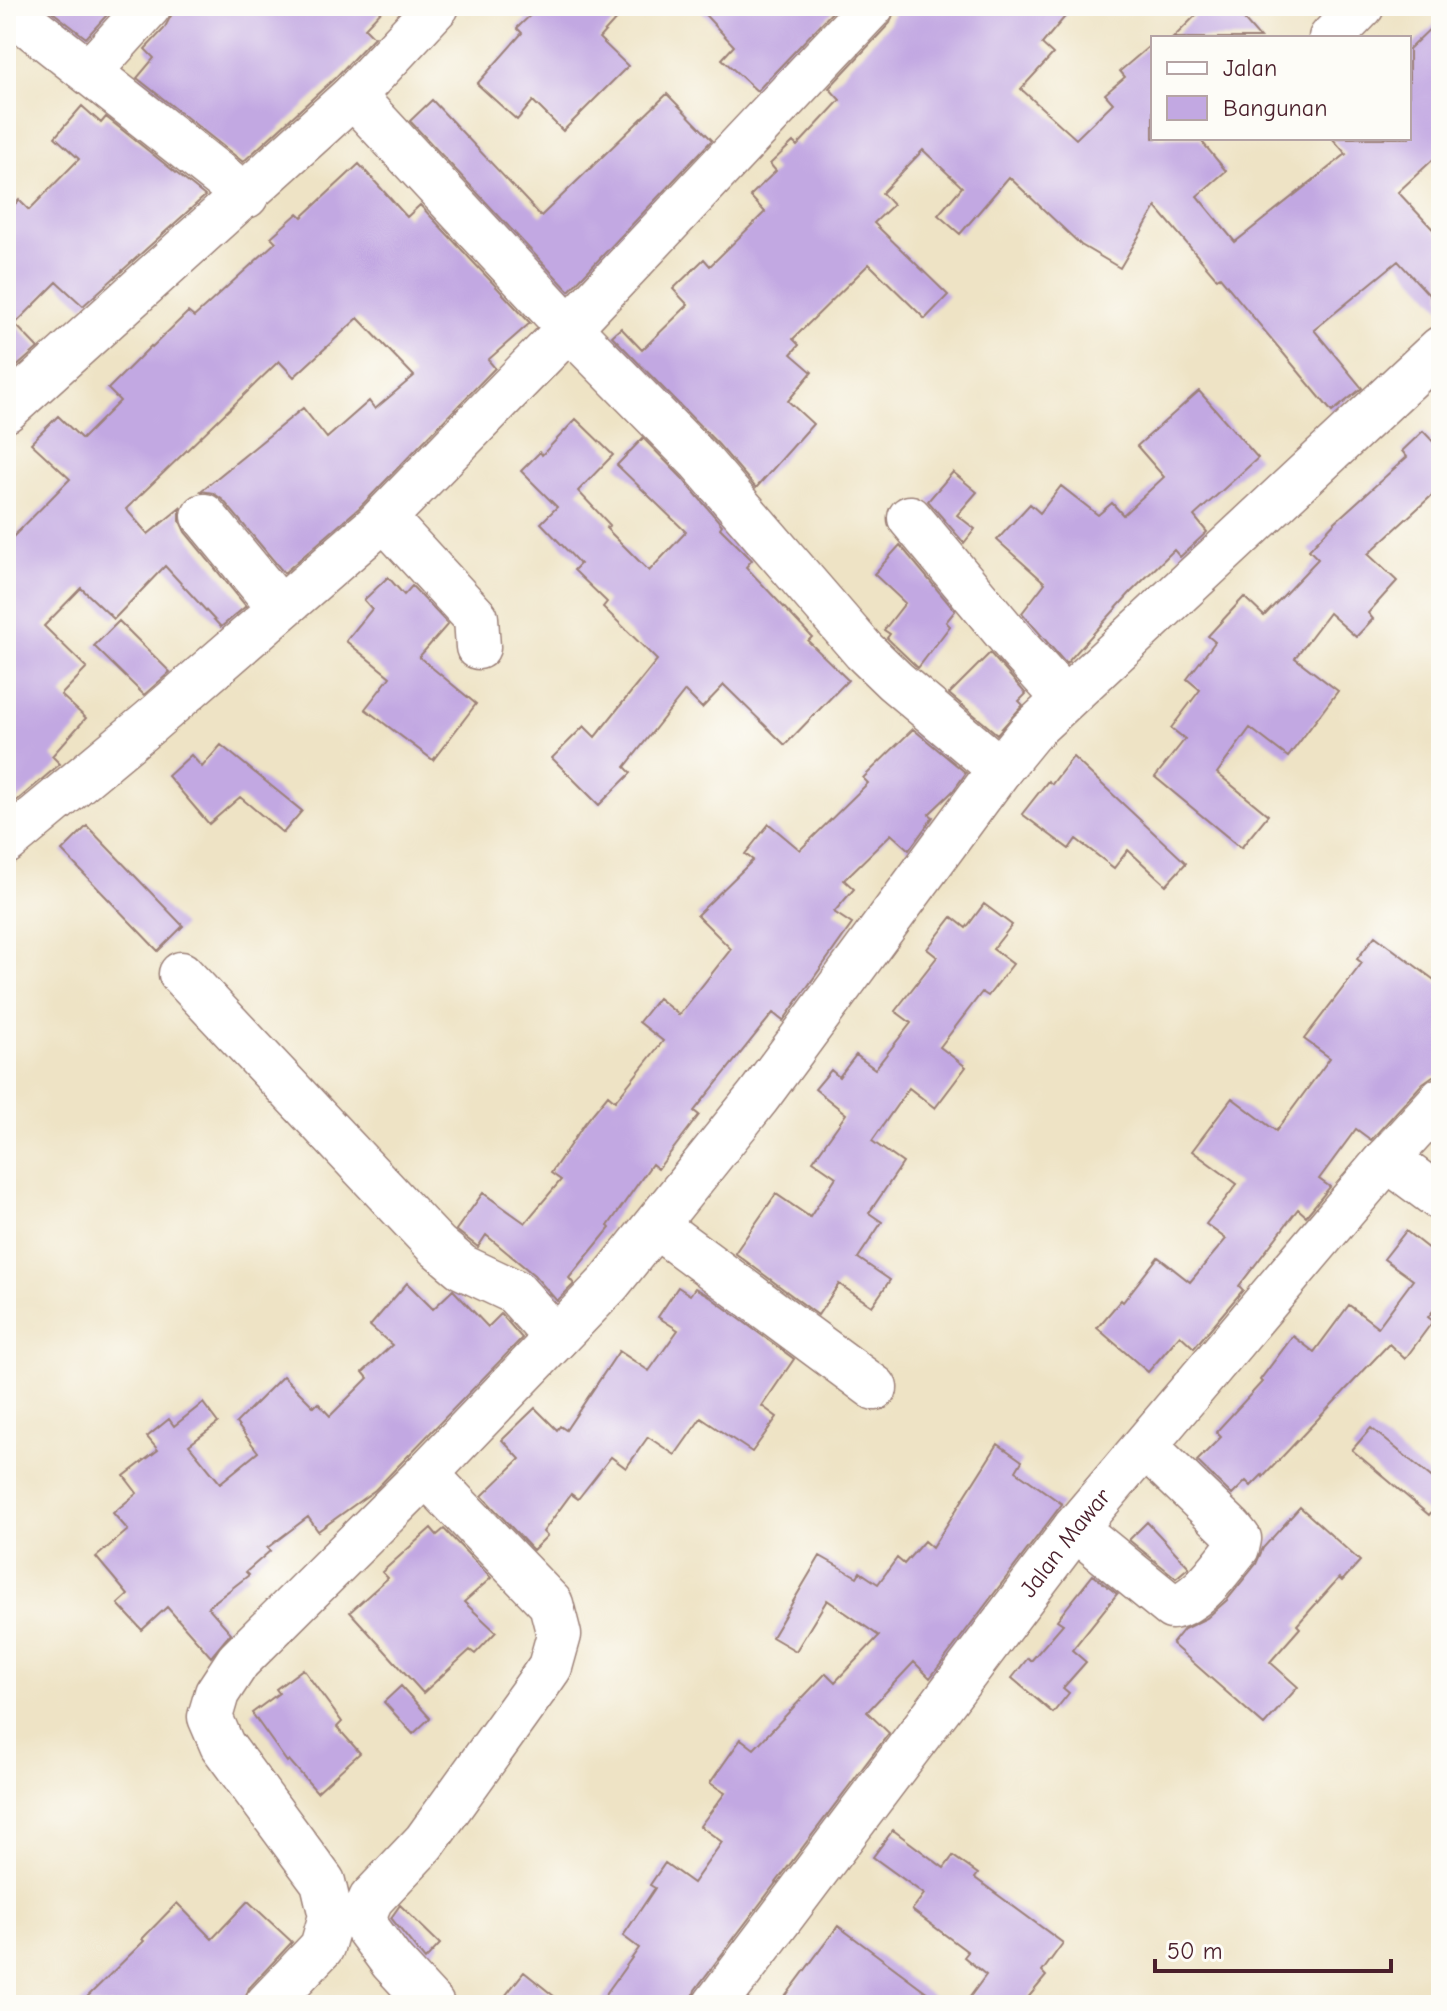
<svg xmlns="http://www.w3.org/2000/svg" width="1447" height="2011" font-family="'Comic Neue',sans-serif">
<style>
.building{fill:#c2a8e2}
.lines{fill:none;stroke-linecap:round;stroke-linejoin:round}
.minor-casing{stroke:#9c8178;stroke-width:47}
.minor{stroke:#fff;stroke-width:44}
.labels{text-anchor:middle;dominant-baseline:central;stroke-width:6;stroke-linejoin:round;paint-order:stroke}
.street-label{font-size:24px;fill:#4a1f2b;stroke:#fdfcf7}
</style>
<rect width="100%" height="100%" fill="#fdfcf7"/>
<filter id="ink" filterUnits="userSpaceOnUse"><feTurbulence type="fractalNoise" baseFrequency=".0125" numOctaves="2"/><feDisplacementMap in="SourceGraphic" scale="16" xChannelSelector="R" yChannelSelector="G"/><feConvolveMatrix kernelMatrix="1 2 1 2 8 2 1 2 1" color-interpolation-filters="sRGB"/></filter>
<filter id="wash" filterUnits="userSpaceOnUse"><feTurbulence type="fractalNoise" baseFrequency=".006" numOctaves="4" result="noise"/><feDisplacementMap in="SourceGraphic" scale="32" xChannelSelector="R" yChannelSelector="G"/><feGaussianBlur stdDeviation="1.8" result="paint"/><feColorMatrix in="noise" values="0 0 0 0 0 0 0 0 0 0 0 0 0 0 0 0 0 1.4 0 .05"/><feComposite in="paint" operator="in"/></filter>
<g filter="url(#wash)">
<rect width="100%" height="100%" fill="#eee3c5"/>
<g id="blocks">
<path class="building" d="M45,6H115L86,38Z
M173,6H386L365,28L374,37L335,78L243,162L137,78L154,58L145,49L164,29L173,12Z
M540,6H628L599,38L628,66L563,131L533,101L517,120L477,84L522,33L517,28Z
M697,6H838L757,91L722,59L734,46Z
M896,6H1074L1042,44L1053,54L1021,89L1076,139L1113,103L1105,94L1125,77L1120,71L1153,43V138H1199L1226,171L1197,196L1235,242L1346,154L1332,138H1409V49L1441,18V152L1398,192L1441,238V308L1398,261L1314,330L1362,388L1332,412L1220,277L1217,279L1156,207L1120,268L1081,245L1009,177L960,234L938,215L962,187L923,150L882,193L893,205L874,223L948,295L925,319L869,264L793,339L799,345L791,354L812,372L788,401L813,424L756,488L718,444L612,336L621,328L642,350L688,305L673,289L704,259L710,266L765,212L750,196L776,171L770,164L793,142L797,146L840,100L829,88L890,23Z
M1205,6H1232L1260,38H1173Z
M667,94L712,140L569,291L410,121L432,100L541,216Z
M82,106L101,123L106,117L205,196L83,306L57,282L15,324L38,348L6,376V214L19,200L29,210L79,159L55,137Z
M359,164L407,217L420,205L530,323L488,360L495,368L359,508L284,573L223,500L213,493L201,491L303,408L327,438L369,401L375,409L414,376L358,318L294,377L279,361L126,509L148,534L180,508V521L185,532L246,606L221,627L165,566L114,619L81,588L44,626L87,668L61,695L86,718L52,756L60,764L14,803L6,795V544L70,479L31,443L58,416L82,439L120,401L108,389L151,346L152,347L188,312L194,317L276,242L271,237L298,213L302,217Z
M1199,391L1258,458L1194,516L1207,532L1180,557L1174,550L1130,593L1066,664L1022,613L1045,583L997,540L1030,504L1040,513L1061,486L1098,515L1112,503L1123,515L1164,477L1137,446Z
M576,419L613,455L578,491L610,525L606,528L649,571L686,532L617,465L643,438L682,478L722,525L720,528L752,560L746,567L812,637L808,641L848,680L785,745L724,685L702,708L685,691L625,767L631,773L599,805L552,758L584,726L595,737L657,660L603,607L607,602L574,570L580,564L541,523L557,507L521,471L540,452L542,455Z
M1423,431L1441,450V487L1368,554L1397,581L1368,613L1373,619L1356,637L1329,613L1295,658L1338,691L1288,757L1250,728L1217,773L1268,815L1241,848L1155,777L1185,739L1171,728L1200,690L1187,679L1215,642L1208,636L1244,597L1264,616L1318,559L1309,550L1335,522L1407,457L1402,451Z
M953,472L977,492L957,515L975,529L964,543L928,501Z
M900,545L955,611L946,622L950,626L918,668L887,638L890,634L884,630L905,603L874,574Z
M388,577L404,595L412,586L448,624L419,657L476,704L433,760L365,709L390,677L346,641L372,609L364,600Z
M119,621L170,672L144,695L94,646Z
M990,653L1026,694L1019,701L1023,705L997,734L949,694Z
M913,729L966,773L953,791L929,814L933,817L909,850L891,834L844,880L854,889L834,912L852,924L783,1021L773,1013L694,1111L699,1115L658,1169L652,1164L608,1226L610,1228L569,1278L574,1284L557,1301L534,1275L486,1235L478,1247L456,1230L483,1193L525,1223L561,1180L551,1173L585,1123L608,1095L615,1101L663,1041L639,1022L658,998L679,1015L731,949L697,915L753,860L745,854L769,824L800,850L868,783L863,778Z
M221,745L302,811L283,833L240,797L209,824L168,776L191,755L202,767Z
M1073,757L1186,863L1166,885L1128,850L1114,868L1076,839L1069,849L1022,814L1048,781L1052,784Z
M87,826L183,926L158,951L62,851Z
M984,904L1012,925L993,949L1013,964L988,996L982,992L940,1047L966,1067L935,1108L909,1088L872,1141L903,1163L869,1213L882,1222L858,1258L890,1280L872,1306L839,1284L818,1315L735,1253L776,1194L810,1217L836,1177L813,1161L846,1114L815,1089L831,1070L839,1077L856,1055L875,1069L911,1023L895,1011L937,957L927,949L952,917L966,928Z
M1375,936L1441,985V1076H1433L1423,1083L1371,1140L1356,1129L1319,1179L1330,1187L1306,1216L1298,1209L1239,1286L1243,1290L1194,1348L1180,1335L1148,1372L1097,1328L1121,1300L1123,1302L1158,1257L1190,1282L1226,1239L1206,1224L1237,1184L1192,1151L1232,1098L1276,1131L1330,1058L1304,1039L1362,963L1357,959Z
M1406,1231L1434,1253L1441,1243V1301L1428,1317L1433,1321L1405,1359L1389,1344L1263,1477L1262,1475L1251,1486L1246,1481L1232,1495L1197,1461L1221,1437L1216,1432L1262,1382L1260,1380L1293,1336L1314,1352L1349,1305L1378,1327L1413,1280L1384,1259Z
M407,1283L433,1309L453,1290L488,1327L501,1314L522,1338L375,1490L318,1531L308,1517L267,1548L270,1551L246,1572L249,1575L208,1607L231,1633L211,1657L167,1607L142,1630L118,1604L128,1595L96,1557L128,1530L113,1513L137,1493L124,1476L158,1450L147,1437L169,1419L174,1426L203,1403L218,1423L189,1445L220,1483L258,1452L236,1423L283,1376L314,1407L318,1403L330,1416L368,1378L363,1372L392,1345L370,1326Z
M678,1287L690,1295L695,1288L706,1294L794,1359L762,1406L777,1417L752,1452L701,1418L675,1455L648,1437L626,1468L611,1457L578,1499L571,1494L543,1532L547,1536L533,1550L482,1496L520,1459L502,1440L535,1408L557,1430L560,1426L566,1430L619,1351L649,1371L678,1330L658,1317Z
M1371,1428L1441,1485V1500L1429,1515L1352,1450Z
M998,1444L1022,1461L1016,1471L1062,1504L930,1678L914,1662L867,1712L889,1733L695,1990L691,2005H598L639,1948L623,1936L655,1888L650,1885L665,1863L693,1883L722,1842L700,1826L725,1793L710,1783L741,1739L754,1749L826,1673L835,1682L879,1636L827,1600L796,1651L772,1637L820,1556L857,1577L860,1572L878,1584L897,1558L904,1564L924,1541L932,1548Z
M1300,1507L1360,1561L1342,1581L1339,1578L1297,1625L1300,1628L1270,1662L1298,1687L1264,1725L1172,1644L1184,1629L1207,1618L1227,1600L1256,1564L1263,1548Z
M1147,1522L1189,1567L1176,1578L1129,1540Z
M431,1528L437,1535L444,1529L491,1578L464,1602L496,1632L475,1654L470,1650L423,1693L350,1612L388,1578L382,1572Z
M1093,1575L1117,1594L1072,1650L1086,1662L1063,1688L1069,1693L1053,1713L1012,1678L1028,1658L1031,1661L1063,1624L1057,1620Z
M303,1669L342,1722L337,1727L360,1753L317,1792L289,1760L287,1762L252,1713L279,1693L276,1689Z
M401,1686L430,1718L413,1734L384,1702Z
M893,1830L944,1868L953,1856L978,1874L975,1878L1063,1943L1042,1972L1046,1976L1022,2005H964L986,1975L964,1957L968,1952L912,1910L924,1894L873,1857Z
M248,1901L292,1942L249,1988L243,2005H79L144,1941L142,1939L177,1903L212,1939Z
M400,1905L440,1944L425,1960L391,1918Z
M838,1926L944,2005H779Z
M524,1972L565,2005H498Z"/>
</g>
</g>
<g filter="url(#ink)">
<use href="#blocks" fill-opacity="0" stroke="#9c8178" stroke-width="2"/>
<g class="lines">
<defs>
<g id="minor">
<path d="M6,7L246,196"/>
<path d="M1331,38L1362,6"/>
<path d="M90,71L149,6"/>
<path d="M353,96L569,328L700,461L864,651L895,681L1000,769"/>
<path d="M6,410L353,96L437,6"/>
<path d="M204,516L280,608"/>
<path d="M384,518L476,618L478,647"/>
<path d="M910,518L1020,650L1064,698"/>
<path d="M6,842L149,723L376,526L569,328L872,6"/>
<path d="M181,974L437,1246L462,1267L515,1292L556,1338"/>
<path d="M1387,1159L1441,1199"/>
<path d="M656,1226L875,1388"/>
<path d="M426,1474L551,1604L559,1635L550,1667L534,1690L425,1842L371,1899L365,1913L367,1928L392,1962L432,2005"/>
<path d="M1075,1528L1172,1607C1199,1602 1220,1568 1237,1548L1239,1539L1231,1529L1145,1446"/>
<path d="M267,2005L322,1947L331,1916L323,1882L222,1745L210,1717L217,1693L238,1661L426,1474L609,1283L758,1097L1000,769L1031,731L1441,348"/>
<path id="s1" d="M715,2005L1075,1528L1387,1159L1441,1100"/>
</g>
</defs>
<use href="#minor" class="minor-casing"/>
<use href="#minor" class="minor"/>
</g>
</g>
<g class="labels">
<g class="street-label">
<text stroke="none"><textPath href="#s1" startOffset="580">Jalan Mawar</textPath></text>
</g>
</g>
<rect width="1447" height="2011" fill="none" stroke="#fdfcf7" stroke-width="32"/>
<rect x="1151" y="36" width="260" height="104" fill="#fdfcf7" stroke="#b5a4a5" stroke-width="2"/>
<rect x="1167" y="62" width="40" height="12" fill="#ffffff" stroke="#b5a4a5" stroke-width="2"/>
<text x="1223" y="76" font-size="24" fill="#4a1f2b">Jalan</text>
<rect x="1167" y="96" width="40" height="24" fill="#c2a8e2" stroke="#b5a4a5" stroke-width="2"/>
<text x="1223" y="116" font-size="24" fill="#4a1f2b">Bangunan</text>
<path d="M1155 1959v12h236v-12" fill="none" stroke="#4a1f2b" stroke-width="4"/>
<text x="1167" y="1959" font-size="24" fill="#4a1f2b" stroke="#fdfcf7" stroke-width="6" paint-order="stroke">50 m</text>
</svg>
